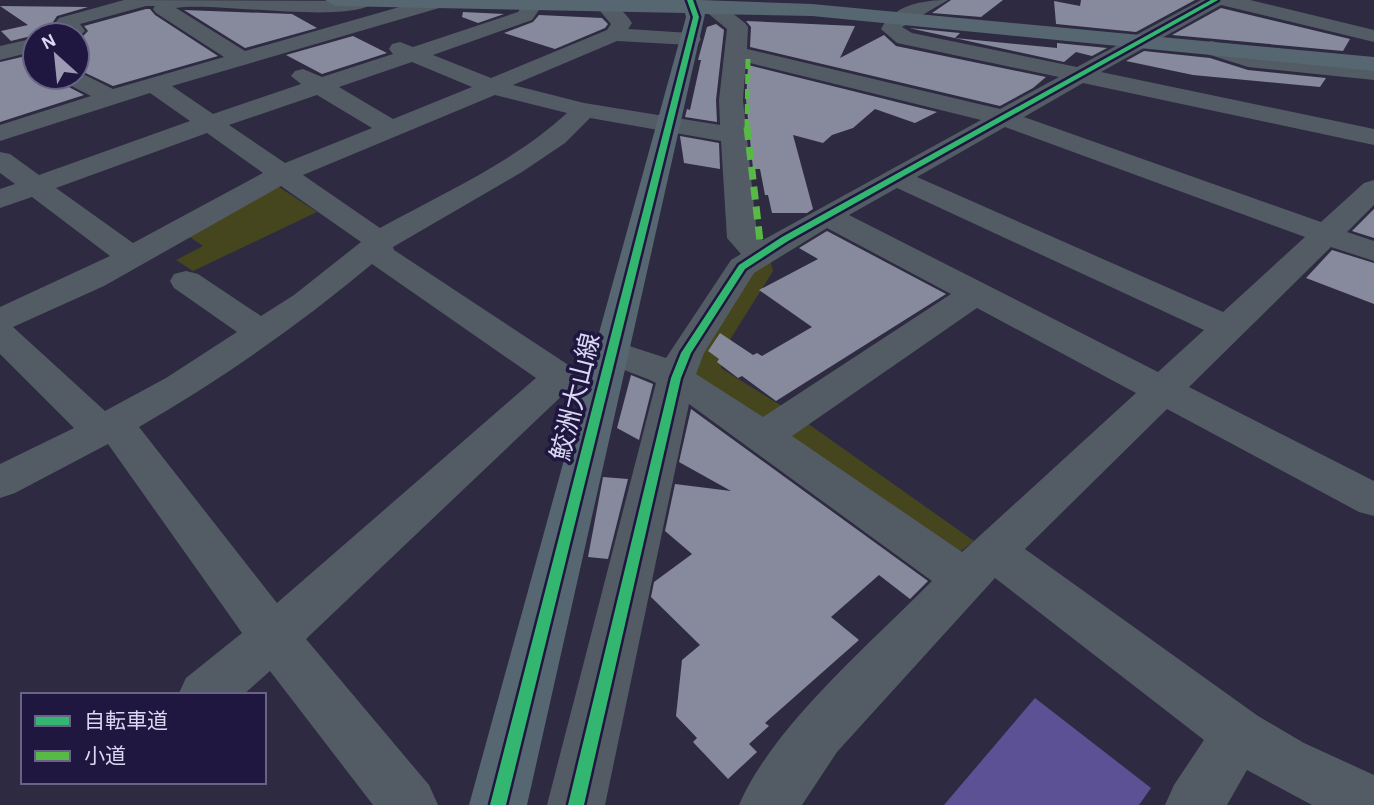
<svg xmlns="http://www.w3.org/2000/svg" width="1374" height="805" font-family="'Alegreya Sans','Noto Sans JP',sans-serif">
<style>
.green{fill:#46461e}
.water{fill:#5c5195}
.building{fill:#87899c}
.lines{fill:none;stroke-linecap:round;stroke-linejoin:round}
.minor{fill:#535c65;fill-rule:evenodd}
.major{fill:#576771;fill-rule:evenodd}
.quiet-far1{stroke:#58b947;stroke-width:5;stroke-dasharray:10 5;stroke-linecap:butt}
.quiet{stroke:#58b947;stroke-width:7;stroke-dasharray:13 7;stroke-linecap:butt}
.cycleway-casing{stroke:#1f173f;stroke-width:5}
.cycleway{fill:#33b770;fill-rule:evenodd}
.labels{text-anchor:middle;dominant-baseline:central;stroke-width:7;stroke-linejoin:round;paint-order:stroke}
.street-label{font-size:26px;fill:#d9d7f2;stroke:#1f173f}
</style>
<rect width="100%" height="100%" fill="#2e2a41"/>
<path class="green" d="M273,183L317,212L193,271L176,260L203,246L184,233Z
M770,260L773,271L721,354V368L785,408L763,425L689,375L750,271Z
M800,418L974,541L961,551L926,544L777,434Z"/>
<path class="water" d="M1035,698L1151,788L1139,805H944Z"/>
<path class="building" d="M951,0H1003L981,17L932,13Z
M1081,0H1195L1136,32L1056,24L1054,1L1080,6Z
M0,6L88,7L57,16L53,22L59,30L54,35H35L11,41L1,31L28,25Z
M1221,8L1350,39L1343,51L1172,35Z
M146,9H150L155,15L218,56L113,86L77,69V42L88,31L84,26Z
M184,10L292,14L317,28L245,48Z
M463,12L504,14L478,23L462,17Z
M539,15L602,18L608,24L605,28L555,49L504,33L533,22Z
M746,21L855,26L840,58L884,35L896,46L1046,77L1033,88L1000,106L750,47L751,27Z
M716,24L724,30L716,100L717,122L685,117L687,109L690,110L701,60H698L707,27Z
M909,28L960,33L955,38L1057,48V43L1107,48L1092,56L1076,52L1064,62Z
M353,36L387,53L322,74L286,55Z
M1144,51L1210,58L1248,70L1326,78L1320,87L1193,75L1126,61Z
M35,54V77H57L63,84L84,95L0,122V62Z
M748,65L937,112L915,123L875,109L853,128L832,135L823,143L793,135L813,209L807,213H772L768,195H765L760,169H753L746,100Z
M680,136L719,143L720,169L684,163Z
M1374,209V238L1352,231Z
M827,231L946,294L776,401L742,376L738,378L717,362L719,359L708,351L720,333L753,355L757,353L762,356L812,327L759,290L818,259L799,248Z
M1332,250L1374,263V304L1306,278Z
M631,375L653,384L639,440L617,428Z
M691,409L928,581L910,599L879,575L831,617L859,640L765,723L769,726L749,744L757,752L728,779L693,742L697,738L676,716L682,660L700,645L651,597L654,582L692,554L665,531L675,484L731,491L679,462Z
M603,477L628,479L608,559L588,557Z"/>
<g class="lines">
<path class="minor" d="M124,0L375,1C356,26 212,1 176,8L245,51L424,0H456L453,4L172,86L213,114L301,84L291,76L295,71L303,69L322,77L393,54L389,49L392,44L400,42L413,47L518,12L522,6H536L539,10L532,20L433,55L491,78L607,30L611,24L600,11L603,7C616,3 625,12 632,23L628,29L690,33L698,34L701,39L698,44L690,45L617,41L513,85L584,103L720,125L719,100L727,29L699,6L702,2C718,0 733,14 745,23L748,27L747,49L1000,109L1059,77L897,43L881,29C893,5 923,0 948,0L902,27L912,33L1077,67L1201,0H1250L1374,30V42L1221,5L1101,72L1374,129V145L1083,83L1024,117L1321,222L1364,183L1374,180V205L1347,232L1374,241V261L1331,247L1189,387L1374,481V516L1359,512L1167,409L1025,549L1258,716L1304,743L1374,775V805H1312L1247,770L1227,805H1165L1174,785L1204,740L995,578L837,752L802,805H739C772,727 872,642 932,581L689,404L605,805H547L656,383C640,374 601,365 593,352L598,344L611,340L666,358L731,260L741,254L727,238L721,141L590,118L565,143L522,172L393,247L394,250L573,368L615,379L621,388L615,397L602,401L567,391L306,639L429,785L438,805H373L270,671L243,695H178L186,678L242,633L108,444L15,493L0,498V464L74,428L0,354V307L110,256L32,197L0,208V189L15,184L0,173V152L10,154L39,175L190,121L150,93L0,141V125L91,96L64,82L60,77H77V71L113,89L224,57L156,13L153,9L155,6H146L80,24L85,31L77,39V35H57L62,30L56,22L59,18ZM412,62L472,87L393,119L339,87ZM746,62L981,120L763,240L757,235L743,100ZM317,95L372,128L285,163L229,125ZM495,95L567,113C514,162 443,193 380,228L303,175ZM1005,127L1305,237L1223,312L917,177ZM207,133L263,173L133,243L56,188ZM281,186L361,242L294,295L261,316L198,274L186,271L174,274L170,281L174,288L237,332L166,378L105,411L13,327L104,286ZM897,188L1204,330L1158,372L849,215ZM827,228L951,294L763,417L696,374L704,353L754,273ZM372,264L536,378L277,603L139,427C222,379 299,325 372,264ZM977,308L1136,393L962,552L792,436Z
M35,38V51L0,60V46Z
M1212,41L1251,54L1374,66V80L1248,67L1204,53L1201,48L1204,43Z"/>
<path class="major" d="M325,0H700L812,4L1374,57V71L812,16L705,14L527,805H469L686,17L685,13L335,6Z"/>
<path class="quiet-far1" d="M747,129L748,56"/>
<path class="quiet" d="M747,127L760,241"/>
<defs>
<path id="cycleway" d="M687,0H693L699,17L506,805H490L693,17Z
M1211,0H1218L788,241L745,269L691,353L681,378L584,805H568L671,378L681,353L739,265L782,237Z"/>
</defs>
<use href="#cycleway" class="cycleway-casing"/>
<use href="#cycleway" class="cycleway"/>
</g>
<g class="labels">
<g class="street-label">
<text transform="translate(576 397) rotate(-76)">鮫洲大山線</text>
</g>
</g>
<rect x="21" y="693" width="245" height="91" fill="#1f173f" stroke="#696487" stroke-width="2"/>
<rect x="35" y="716" width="35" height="10" fill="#33b770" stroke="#696487" stroke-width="2"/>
<text x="84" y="728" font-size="21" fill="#d9d7f2">自転車道</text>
<rect x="35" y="751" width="35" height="10" fill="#58b947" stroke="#696487" stroke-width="2"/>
<text x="84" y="763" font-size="21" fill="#d9d7f2">小道</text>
<g transform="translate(56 56) rotate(333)"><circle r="33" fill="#1f173f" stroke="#696487" stroke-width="2"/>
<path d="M0-5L12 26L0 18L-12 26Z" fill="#9d9ab4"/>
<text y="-10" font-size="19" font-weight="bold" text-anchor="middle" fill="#d9d7f2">N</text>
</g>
</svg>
